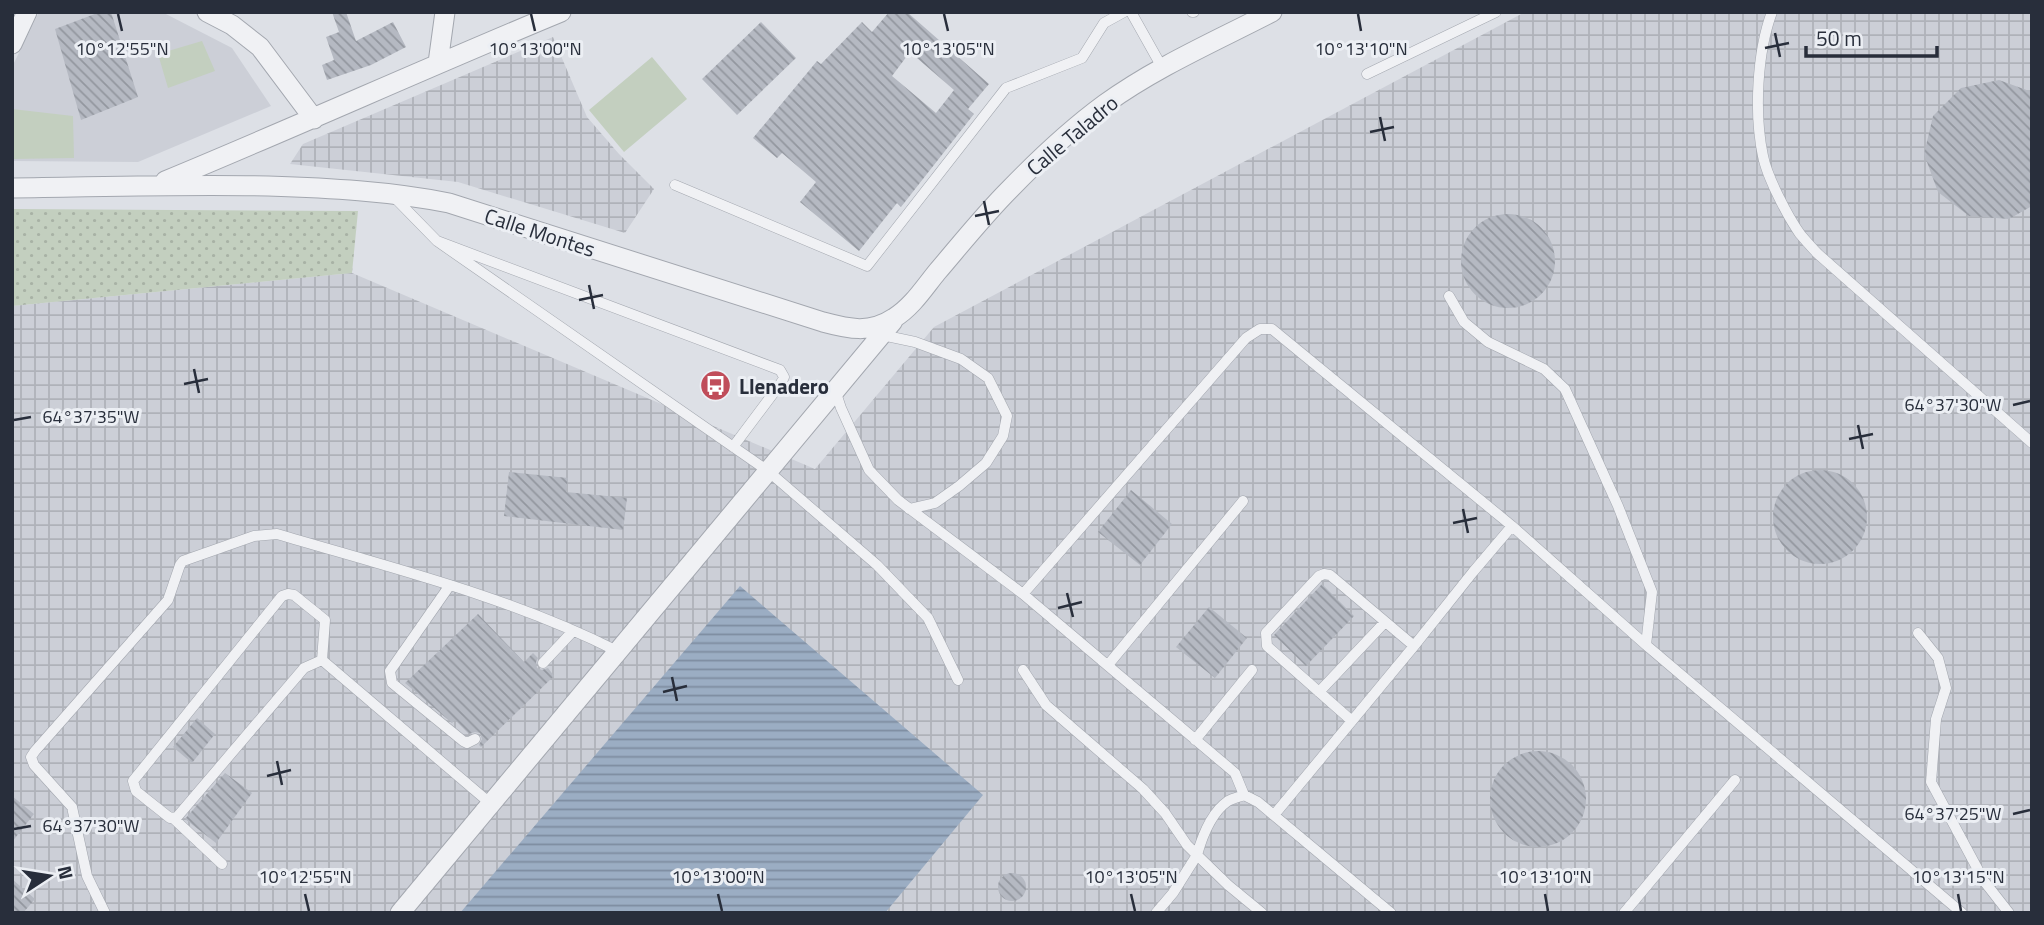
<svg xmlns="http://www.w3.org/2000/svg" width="2044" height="925" font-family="'Titillium Web',sans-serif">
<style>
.built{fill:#cccfd7}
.industrial{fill:url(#industrial-grid)}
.grass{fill:url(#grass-dots)}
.pitch{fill:#c3cfbf}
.water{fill:url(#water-rules)}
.building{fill:url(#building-back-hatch);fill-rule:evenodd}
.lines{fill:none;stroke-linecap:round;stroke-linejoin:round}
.lane-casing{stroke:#a3a7af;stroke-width:11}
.street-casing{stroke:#a3a7af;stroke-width:21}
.lane{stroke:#f0f1f4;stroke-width:10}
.street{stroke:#f0f1f4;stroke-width:19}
.ticks{fill:none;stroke:#282e3b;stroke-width:2.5}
.labels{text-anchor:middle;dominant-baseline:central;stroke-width:6;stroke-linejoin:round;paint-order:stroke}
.street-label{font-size:21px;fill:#282e3b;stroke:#eceff4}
.poi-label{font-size:21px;font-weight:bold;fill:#282e3b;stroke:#eceff4;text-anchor:start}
.ticks-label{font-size:18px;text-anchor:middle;fill:#282e3b;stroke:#eceff4;stroke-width:6;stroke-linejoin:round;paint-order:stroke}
</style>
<defs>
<pattern id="industrial-grid" width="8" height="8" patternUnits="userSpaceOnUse" patternTransform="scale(1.75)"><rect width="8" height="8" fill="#cccfd7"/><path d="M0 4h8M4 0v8" fill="none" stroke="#afb2b9"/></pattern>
<pattern id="grass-dots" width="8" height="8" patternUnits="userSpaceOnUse" patternTransform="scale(1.75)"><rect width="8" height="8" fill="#c3cfbf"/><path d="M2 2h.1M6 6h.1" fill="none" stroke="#a8b2a5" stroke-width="1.8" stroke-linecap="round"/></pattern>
<pattern id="water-rules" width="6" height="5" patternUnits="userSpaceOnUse" patternTransform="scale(1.75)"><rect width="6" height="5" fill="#9badc3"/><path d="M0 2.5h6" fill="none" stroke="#7e8da0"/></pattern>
<pattern id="building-back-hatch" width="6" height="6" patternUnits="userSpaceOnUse" patternTransform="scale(1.75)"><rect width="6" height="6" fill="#b5b9c2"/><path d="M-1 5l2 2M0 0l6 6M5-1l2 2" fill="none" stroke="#93979f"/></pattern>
</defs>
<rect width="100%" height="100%" fill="#dde0e6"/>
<path class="built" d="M39,12H162L232,48L271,106L138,162L12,161V67Z"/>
<path class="industrial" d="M1525,12H2032V913H12V306L352,273L815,469L934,327Z
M553,37L587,117L619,154L654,189L625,233L458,182L290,164L303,144Z"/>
<path class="grass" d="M12,209L358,211L352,273L12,306Z"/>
<path class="pitch" d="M202,41L215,71L168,88L158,54Z
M652,57L687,99L624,152L589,110Z
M12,109L73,116L74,158L12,159Z"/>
<path class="water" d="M740,586L983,795L885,913H460Z"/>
<path class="building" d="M100,12H111L138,97L81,120L55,29Z
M332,12H346L356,41L393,22L406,47L371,65L327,80L322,65L334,60L326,37L339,32Z
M889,12H907L989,84L968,109L974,114L901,207L897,203L859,251L800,202L816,182L782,153L777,158L753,138L817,61L821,64L862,22L872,32ZM910,52L954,90L936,113L892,76Z
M761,22L796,58L737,115L702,79Z
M1999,80L2032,92V206L2009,219L1969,216L1938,192L1924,154L1933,116L1961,88Z
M1461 261a47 47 0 1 1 94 0a47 47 0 1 1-94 0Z
M1773 517a47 47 0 1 1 94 0a47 47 0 1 1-94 0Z
M509,472L568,478L566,492L627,498L623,530L504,516Z
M1131,490L1172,524L1140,565L1098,532Z
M1322,584L1354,616L1306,666L1274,635Z
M1209,607L1247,638L1215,678L1176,647Z
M478,614L524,662L533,653L538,658L536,662L537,668L542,670L548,668L554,676L481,747L479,745L482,739L480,733L475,732L469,734L455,720L452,723L405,683Z
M197,718L215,734L192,763L173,747Z
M1490 799a48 48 0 1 1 96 0a48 48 0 1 1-96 0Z
M225,773L252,793L216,843L185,819Z
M12,796L34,814L12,842Z
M998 887a14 14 0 1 1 28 0a14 14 0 1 1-28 0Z
M12,879L35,899L23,913H12Z"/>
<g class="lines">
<defs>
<path id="lane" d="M1131,12L1163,69
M1192,12H1194
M1772,12C1757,52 1754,114 1763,156C1767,177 1788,217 1800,234C1806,241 1812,248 1818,254L2032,443
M1367,74L1496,12
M675,185L867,266L1006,88L1082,58L1104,23L1124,12
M394,197L437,241L780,370L784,377L781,383L733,447
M437,241L768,471L877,565L928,618L958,680
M1449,296L1464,322L1488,342L1544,369L1565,389L1618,506L1652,592L1646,645
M882,335L915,342L961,359L988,378L1007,416L1003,436L986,463L959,486L935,503L909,509
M835,390L841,408L869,470L898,500L1023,594L1235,773L1244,795
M450,585L390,671L392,683L463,741L467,743L475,739
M288,594L294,595L325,620L322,660L304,668L177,817L170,818L136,791L133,781L282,596Z
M1023,594L1246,338L1260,329H1272L1512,526L1646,645L1962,913
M1918,633L1938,658L1946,688L1936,719L1931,782L1984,881L2009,913
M322,660L491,804
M543,663L573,631
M1108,665L1243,501
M1023,670L1046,705L1143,789L1165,813L1187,845L1197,855
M1319,692L1385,622
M1352,721L1267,646L1266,633L1319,576L1324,574L1330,575L1414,646
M1195,740L1252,670
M1274,815L1414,646L1473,572L1512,526
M173,818L222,864
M1197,855C1202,837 1212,812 1228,801C1233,798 1239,797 1244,795L1258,802L1391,913
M105,913L87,876L72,807L34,765L31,757L35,751L168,600L180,565L183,561L254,536L277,534C392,568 510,597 617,651
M1156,913L1173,893L1197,855L1228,885L1262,913
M1624,913L1735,780"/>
<path id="street" d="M207,12L232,25L260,47L314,119
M12,44L27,12
M438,63L445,12
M165,181C298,126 428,67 561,12
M12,188C98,187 183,184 268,186C329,188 389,191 449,203L823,322C849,329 870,334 894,318C912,307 924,288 937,272C961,244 984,215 1010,189C1040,158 1071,129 1105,104C1156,67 1216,41 1272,12
M400,913L893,321"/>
</defs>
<use href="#lane" class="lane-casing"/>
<use href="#street" class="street-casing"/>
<use href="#lane" class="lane"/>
<use href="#street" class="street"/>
</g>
<path class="ticks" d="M118,14L122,31M531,14L535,31M944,14L948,31M1358,14L1361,31M1775,33L1780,57M1765,48L1789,43M1380,117L1385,141M1370,132L1394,127M984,201L989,225M975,216L999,211M589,285L594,309M579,300L603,295M194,369L199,393M184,384L208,379M2013,405L2030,401M14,420L31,417M1858,425L1863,449M1849,439L1873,434M1463,509L1468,533M1453,523L1477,518M1067,593L1073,617M1058,608L1082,602M672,677L677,701M663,692L687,686M277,761L282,785M267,776L291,770M2013,814L2030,810M14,829L31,826M305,894L309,911M718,894L722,911M1131,894L1135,911M1545,894L1548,911M1958,894L1961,911"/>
<defs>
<symbol id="bus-disc" viewBox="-11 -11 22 22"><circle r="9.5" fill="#c04d5a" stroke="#eceff4"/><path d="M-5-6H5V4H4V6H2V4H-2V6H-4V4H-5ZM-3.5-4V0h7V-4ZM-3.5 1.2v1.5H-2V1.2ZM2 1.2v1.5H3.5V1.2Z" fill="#fff"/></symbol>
</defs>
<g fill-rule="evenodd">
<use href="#bus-disc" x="698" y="368" width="35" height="35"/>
</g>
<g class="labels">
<g class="street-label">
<text transform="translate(1072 135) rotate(-40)">Calle Taladro</text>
<text transform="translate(540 232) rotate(18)">Calle Montes</text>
</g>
<g class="poi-label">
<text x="739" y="386">Llenadero</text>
</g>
</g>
<g class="ticks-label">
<text x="122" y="55">10°12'55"N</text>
<text x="535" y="55">10°13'00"N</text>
<text x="948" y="55">10°13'05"N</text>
<text x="1361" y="55">10°13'10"N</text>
<text x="1953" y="411">64°37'30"W</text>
<text x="91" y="423">64°37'35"W</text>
<text x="1953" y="820">64°37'25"W</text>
<text x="91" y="832">64°37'30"W</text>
<text x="305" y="883">10°12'55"N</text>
<text x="718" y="883">10°13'00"N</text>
<text x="1131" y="883">10°13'05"N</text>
<text x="1545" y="883">10°13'10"N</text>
<text x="1958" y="883">10°13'15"N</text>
</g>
<rect width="2044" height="925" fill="none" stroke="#282e3b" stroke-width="28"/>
<g transform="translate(49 876) rotate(78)" stroke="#eceff4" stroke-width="5" paint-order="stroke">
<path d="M0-5L12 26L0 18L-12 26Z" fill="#282e3b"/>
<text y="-10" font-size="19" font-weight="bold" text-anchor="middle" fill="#282e3b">N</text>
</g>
<path d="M1806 46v10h131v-10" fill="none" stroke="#282e3b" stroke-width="3.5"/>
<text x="1816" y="46" font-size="21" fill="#282e3b" stroke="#eceff4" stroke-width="5" paint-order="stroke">50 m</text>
</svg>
